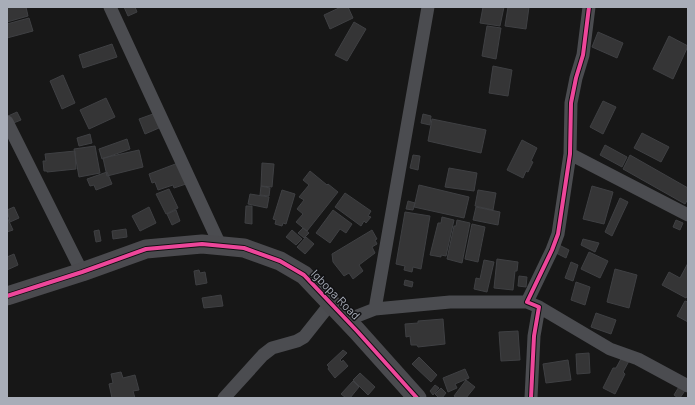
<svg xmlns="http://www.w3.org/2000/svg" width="695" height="405" font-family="Barlow,sans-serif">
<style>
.building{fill:#353536;stroke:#3f4043}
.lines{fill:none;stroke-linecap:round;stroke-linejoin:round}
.street{stroke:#4b4c50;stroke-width:13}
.secondary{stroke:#4a4a4e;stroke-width:19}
.cycleway-casing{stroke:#111113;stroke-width:6}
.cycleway{stroke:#ed469a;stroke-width:4}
.labels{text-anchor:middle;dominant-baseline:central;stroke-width:3;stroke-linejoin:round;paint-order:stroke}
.street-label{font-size:12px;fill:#a8adb8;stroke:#111113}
</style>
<rect width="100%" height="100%" fill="#171717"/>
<path class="building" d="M7,7H26L28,16L7,22Z
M124,7H135L137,12L128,16Z
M341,7H348L353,18L330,29L324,15Z
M483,7H504L500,26L480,23Z
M508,7H529L526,29L505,26Z
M29,18L33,31L7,38V24Z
M354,22L366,29L347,61L335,55Z
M487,26L501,28L496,59L482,56Z
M598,32L623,43L617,58L592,47Z
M669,36L688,46L673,79L653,69Z
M112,44L117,57L83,68L79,55Z
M493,66L512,70L508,96L489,93Z
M63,75L75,103L62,109L50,81Z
M106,98L115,117L89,129L80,110Z
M603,101L616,107L603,134L590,127Z
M17,112L21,120L11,124L8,116Z
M153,114L159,128L145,134L139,119Z
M423,114L431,116L430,125L421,123Z
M432,119L486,130L481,153L428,141Z
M642,133L669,147L661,162L634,148Z
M90,134L92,143L79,146L77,138Z
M127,139L130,149L102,159L99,149Z
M522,140L537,148L531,161L533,162L528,172L526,171L523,178L507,170Z
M605,145L627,157L622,167L600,155Z
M95,146L100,173L79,177L74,149Z
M139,150L143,167L107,176L103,158Z
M75,151L76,169L47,172V171H44L43,161H46L45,154Z
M413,155L420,156L418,170L410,168Z
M630,155L688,188V199L685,204L623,169Z
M178,163L186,184L174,188L173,185L158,190L155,182L152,183L149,174Z
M262,163L274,164L272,187L261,186Z
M449,168L477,173L474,191L445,187Z
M310,171L327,185L328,184L338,192L307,231L296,222L303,214L297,209L304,200L299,197L309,185L303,180Z
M107,172L112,184L96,190L94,185L90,186L87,179Z
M419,185L469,197L464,218L414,207Z
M261,186L270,188L269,196L260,195Z
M592,186L613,192L604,224L583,219Z
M169,189L178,208L166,214L156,194Z
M282,190L295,194L286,224L283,223L282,226L275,224L276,220L273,219Z
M478,190L496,193L493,210L475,206Z
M345,193L371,211L368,216L371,217L366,223L364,221L361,226L335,207Z
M250,194L269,197L267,208L248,204Z
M620,198L628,202L612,236L605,232Z
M408,201L415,203L413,210L406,209Z
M246,206H252V224L245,223Z
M14,207L19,218L10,222L7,210Z
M149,207L156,223L140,231L132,216Z
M476,207L500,212L498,225L473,220Z
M176,210L180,221L172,225L167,214Z
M333,210L352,224L346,233L340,229L330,243L316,233Z
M405,212L430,216L421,269L413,267L412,272L404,270L405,266L396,264Z
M7,217L13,230L7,232Z
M442,217L454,220L446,256L441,255V257L430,255L438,223H441Z
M457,220L470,223L462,263L447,259L454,226H456Z
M676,220L683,223L680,230L673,227Z
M472,224L485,227L478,262L465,259Z
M303,228L309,233L304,238L298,233Z
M126,229L127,237L113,239L112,231Z
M99,230L101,241L96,242L94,231Z
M292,230L302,239L296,245L286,237Z
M372,230L377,239L375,240L377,244L372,247L375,253L359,265L363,271L353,279L349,273L344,276L333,262L332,254Z
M306,237L314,244L305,254L297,247Z
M583,239L599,243L595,252L581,245Z
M559,245L569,250L566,258L556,253Z
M589,252L608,261L600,278L581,269Z
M14,254L18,265L7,270V257Z
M497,259L518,262L517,271H515L513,290L494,288Z
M484,260L494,262L487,292L474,289L476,278L480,279Z
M571,262L578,265L573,281L565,278Z
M688,263V295L686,298L662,285L669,272L680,278Z
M615,269L637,275L629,308L607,302Z
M199,270L200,273L205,272L207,283L196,285L194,271Z
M519,276L527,277L526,287L518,286Z
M405,280L413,282L412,287L404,285Z
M576,282L590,287L585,305L571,300Z
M221,295L223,306L204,308L202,298Z
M685,301L688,302V322L677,316Z
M596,313L616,320L611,334L591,327Z
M443,319L445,344L418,347L417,345H411L410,336L406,337L405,324L418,323V321Z
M518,331L520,360L501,361L499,332Z
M343,350L347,353L340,360L342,362L343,360L348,366L335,378L328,369L329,367L327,365Z
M589,353L590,373L577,374L576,354Z
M419,357L437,375L431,382L412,364Z
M622,357L629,361L623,372L625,374L615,394L603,388L613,368H616Z
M568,360L571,380L546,383L543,364Z
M465,369L469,378L455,384L457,388L448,392L443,378Z
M121,372L123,378L135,375L139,390L133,391L135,398H112L109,384L113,383L111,374Z
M360,373L375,387L368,395L353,380Z
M466,380L475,387L466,398H457L454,396Z
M353,381L359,387L350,398H346L341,394Z
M435,385L439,388L433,395L430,391Z
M680,385L686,389L680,398H678L674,395Z
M441,388L446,393L442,398H439L435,394Z"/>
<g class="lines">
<path class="street" d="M110,7L220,245
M7,122L82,272
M570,154L688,215
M539,307L610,349L638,359L688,386
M375,309L428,7
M347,320L375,309L450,302H527
M224,398L263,355L272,348L297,341L304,337L331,303
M531,398L534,336L539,307L527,302L552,250L558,234L570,154L571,103L576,78L583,55L589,7"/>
<path class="secondary" d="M7,296L82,272L146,249L202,244L244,248L280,261L304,275L357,331L417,398"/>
<defs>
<path id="cycleway" d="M7,296L82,272L146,249L202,244L244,248L280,261L304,275L357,331L417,398
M531,398L534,336L539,307L527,302L552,250L558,234L570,154L571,103L576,78L583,55L589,7"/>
</defs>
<use href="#cycleway" class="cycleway-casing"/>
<use href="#cycleway" class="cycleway"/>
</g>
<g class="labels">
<g class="street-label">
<text transform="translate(336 294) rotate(46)">Igbopa Road</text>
</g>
</g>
<rect width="695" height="405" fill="none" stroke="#a8adb8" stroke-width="16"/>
</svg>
